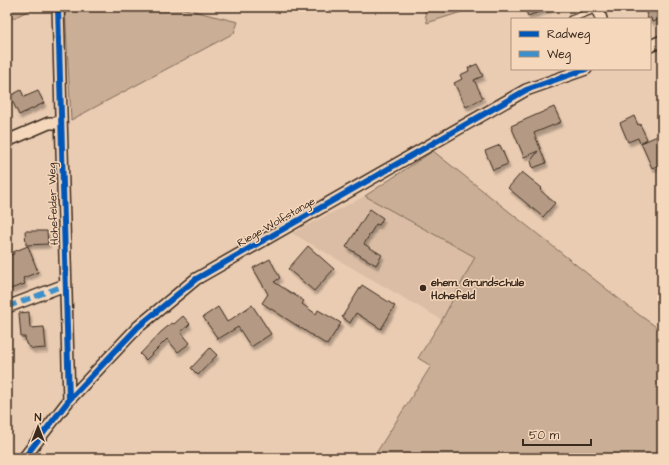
<svg xmlns="http://www.w3.org/2000/svg" width="669" height="465" font-family="'Architects Daughter',sans-serif">
<style>
.built{fill:#dabda4}
.green{fill:#caae96;stroke:#826c5a}
.building{fill:#b49a84;stroke:#3b2a1e;filter:url(#shadow)}
.lines{fill:none;stroke-linecap:round;stroke-linejoin:round}
.lane-casing{stroke:#3b2a1e;stroke-width:8}
.street-casing{stroke:#3b2a1e;stroke-width:14}
.lane{stroke:#f5d7bb;stroke-width:5.5}
.street{stroke:#f5d7bb;stroke-width:11}
.quiet{stroke:#3e90ca;stroke-width:5;stroke-dasharray:10 5;stroke-linecap:butt}
.cycleway-casing{stroke:#f5d7bb;stroke-width:8}
.cycleway{stroke:#0057b8;stroke-width:6}
.poi-dot{fill:#3b2a1e;stroke:#f5d7bb;stroke-width:1.5}
.labels{text-anchor:middle;dominant-baseline:central;stroke-width:3;stroke-linejoin:round;paint-order:stroke}
.street-label{font-size:11px;fill:#3b2a1e;stroke:#f5d7bb}
.poi-label{font-size:11px;font-weight:bold;fill:#3b2a1e;stroke:#f5d7bb;text-anchor:start}
</style>
<defs>
<filter id="shadow"><feDropShadow dx="2" dy="4" stdDeviation="1" flood-color="#0004"/></filter>
</defs>
<rect width="100%" height="100%" fill="#eaccb2"/>
<filter id="ink" filterUnits="userSpaceOnUse"><feTurbulence type="fractalNoise" baseFrequency=".025" numOctaves="2"/><feDisplacementMap in="SourceGraphic" scale="8" xChannelSelector="R" yChannelSelector="G"/><feConvolveMatrix kernelMatrix="1 2 1 2 8 2 1 2 1" color-interpolation-filters="sRGB"/></filter>
<g filter="url(#ink)">
<path class="built" d="M365,196L475,257L442,320L292,233Z"/>
<path class="green" d="M7,7H36L7,21Z
M65,7H177L238,22L234,33L71,120Z
M424,7H477L427,23Z
M433,151L638,314L662,331V458H373L431,366L418,358L442,320L475,257L365,196Z"/>
<path class="building" d="M524,7H550V8L528,16Z
M646,7H662V19L652,22L651,18L648,19L645,10L647,9Z
M477,64L483,76L474,80L483,98L466,107L454,83L462,79L460,75L469,71L468,68Z
M21,90L24,97L38,91L44,103L19,115L10,96Z
M554,107L561,122L534,133L546,163L533,168L531,161L538,151L524,157L511,126Z
M634,116L638,125L640,124L647,139L640,143L638,138L628,142L620,123Z
M662,134V164L652,168L641,143Z
M500,145L508,164L493,170L485,151Z
M522,172L542,188L540,190L555,203L543,217L508,188Z
M370,209L383,218L379,225L376,224L364,244L382,255L376,265L346,247Z
M25,231H47L48,244L26,245Z
M28,246L38,272L23,278L25,284L7,290V273L10,272L7,264V256L14,254L13,252Z
M308,246L334,269L314,291L288,269Z
M270,259L280,278L274,282L304,301L302,304L316,314L318,310L341,323L327,345L262,303L268,294L253,268Z
M362,285L395,306L381,329L356,313L350,323L342,317Z
M252,305L271,334L251,347L238,327L218,339L203,317L218,307L227,322Z
M29,312L30,328L44,327L46,348L33,349L26,344L25,337H21L19,313Z
M183,316L190,324L181,332L190,343L178,352L167,339L146,360L140,354L161,332L172,323L174,324Z
M210,348L217,355L198,375L191,368Z"/>
<g class="lines">
<defs>
<path id="lane" d="M571,19L597,9"/>
<path id="street" d="M58,7L69,400
M597,7L601,19
M650,46L662,41
M7,141L49,123H61
M7,307L65,285
M24,458L69,400L138,327L196,279L526,90L586,69"/>
</defs>
<use href="#lane" class="lane-casing"/>
<use href="#street" class="street-casing"/>
<use href="#lane" class="lane"/>
<use href="#street" class="street"/>
<path class="quiet" d="M7,307L65,285"/>
<defs>
<path id="cycleway" d="M58,7L69,400
M24,458L69,400L138,327L196,279L526,90L586,69"/>
</defs>
<use href="#cycleway" class="cycleway-casing"/>
<use href="#cycleway" class="cycleway"/>
</g>
</g>
<circle class="poi-dot" cx="423" cy="288" r="4"/>
<g class="labels">
<g class="street-label">
<text transform="translate(53 204) rotate(-92)">Hohefelder Weg</text>
<text transform="translate(276 222) rotate(-30)">Riege-Wolfstange</text>
</g>
<g class="poi-label">
<text x="431" y="282">ehem. Grundschule<tspan x="431" dy="13">Hohefeld</tspan></text>
</g>
</g>
<rect width="669" height="465" fill="none" stroke="#f5d7bb" stroke-width="24"/>
<rect x="12" y="12" width="645" height="441" fill="none" stroke="#3b2a1e" stroke-width="1.5" filter="url(#ink)"/>
<rect x="511" y="18" width="140" height="52" fill="#f5d7bb" stroke="#ab927c"/>
<rect x="519" y="31" width="20" height="6" fill="#0057b8" stroke="#ab927c"/>
<text x="547" y="38" font-size="12" fill="#3b2a1e">Radweg</text>
<rect x="519" y="51" width="20" height="6" fill="#3e90ca" stroke="#ab927c"/>
<text x="547" y="58" font-size="12" fill="#3b2a1e">Weg</text>
<g transform="translate(38 427)" stroke="#f5d7bb" stroke-width="3" paint-order="stroke">
<path d="M0-3L7 15L0 10L-7 15Z" fill="#3b2a1e"/>
<text y="-6" font-size="11" font-weight="bold" text-anchor="middle" fill="#3b2a1e">N</text>
</g>
<path d="M523 439v6h68v-6" fill="none" stroke="#3b2a1e" stroke-width="2"/>
<text x="529" y="439" font-size="12" fill="#3b2a1e" stroke="#f5d7bb" stroke-width="3" paint-order="stroke">50 m</text>
</svg>
